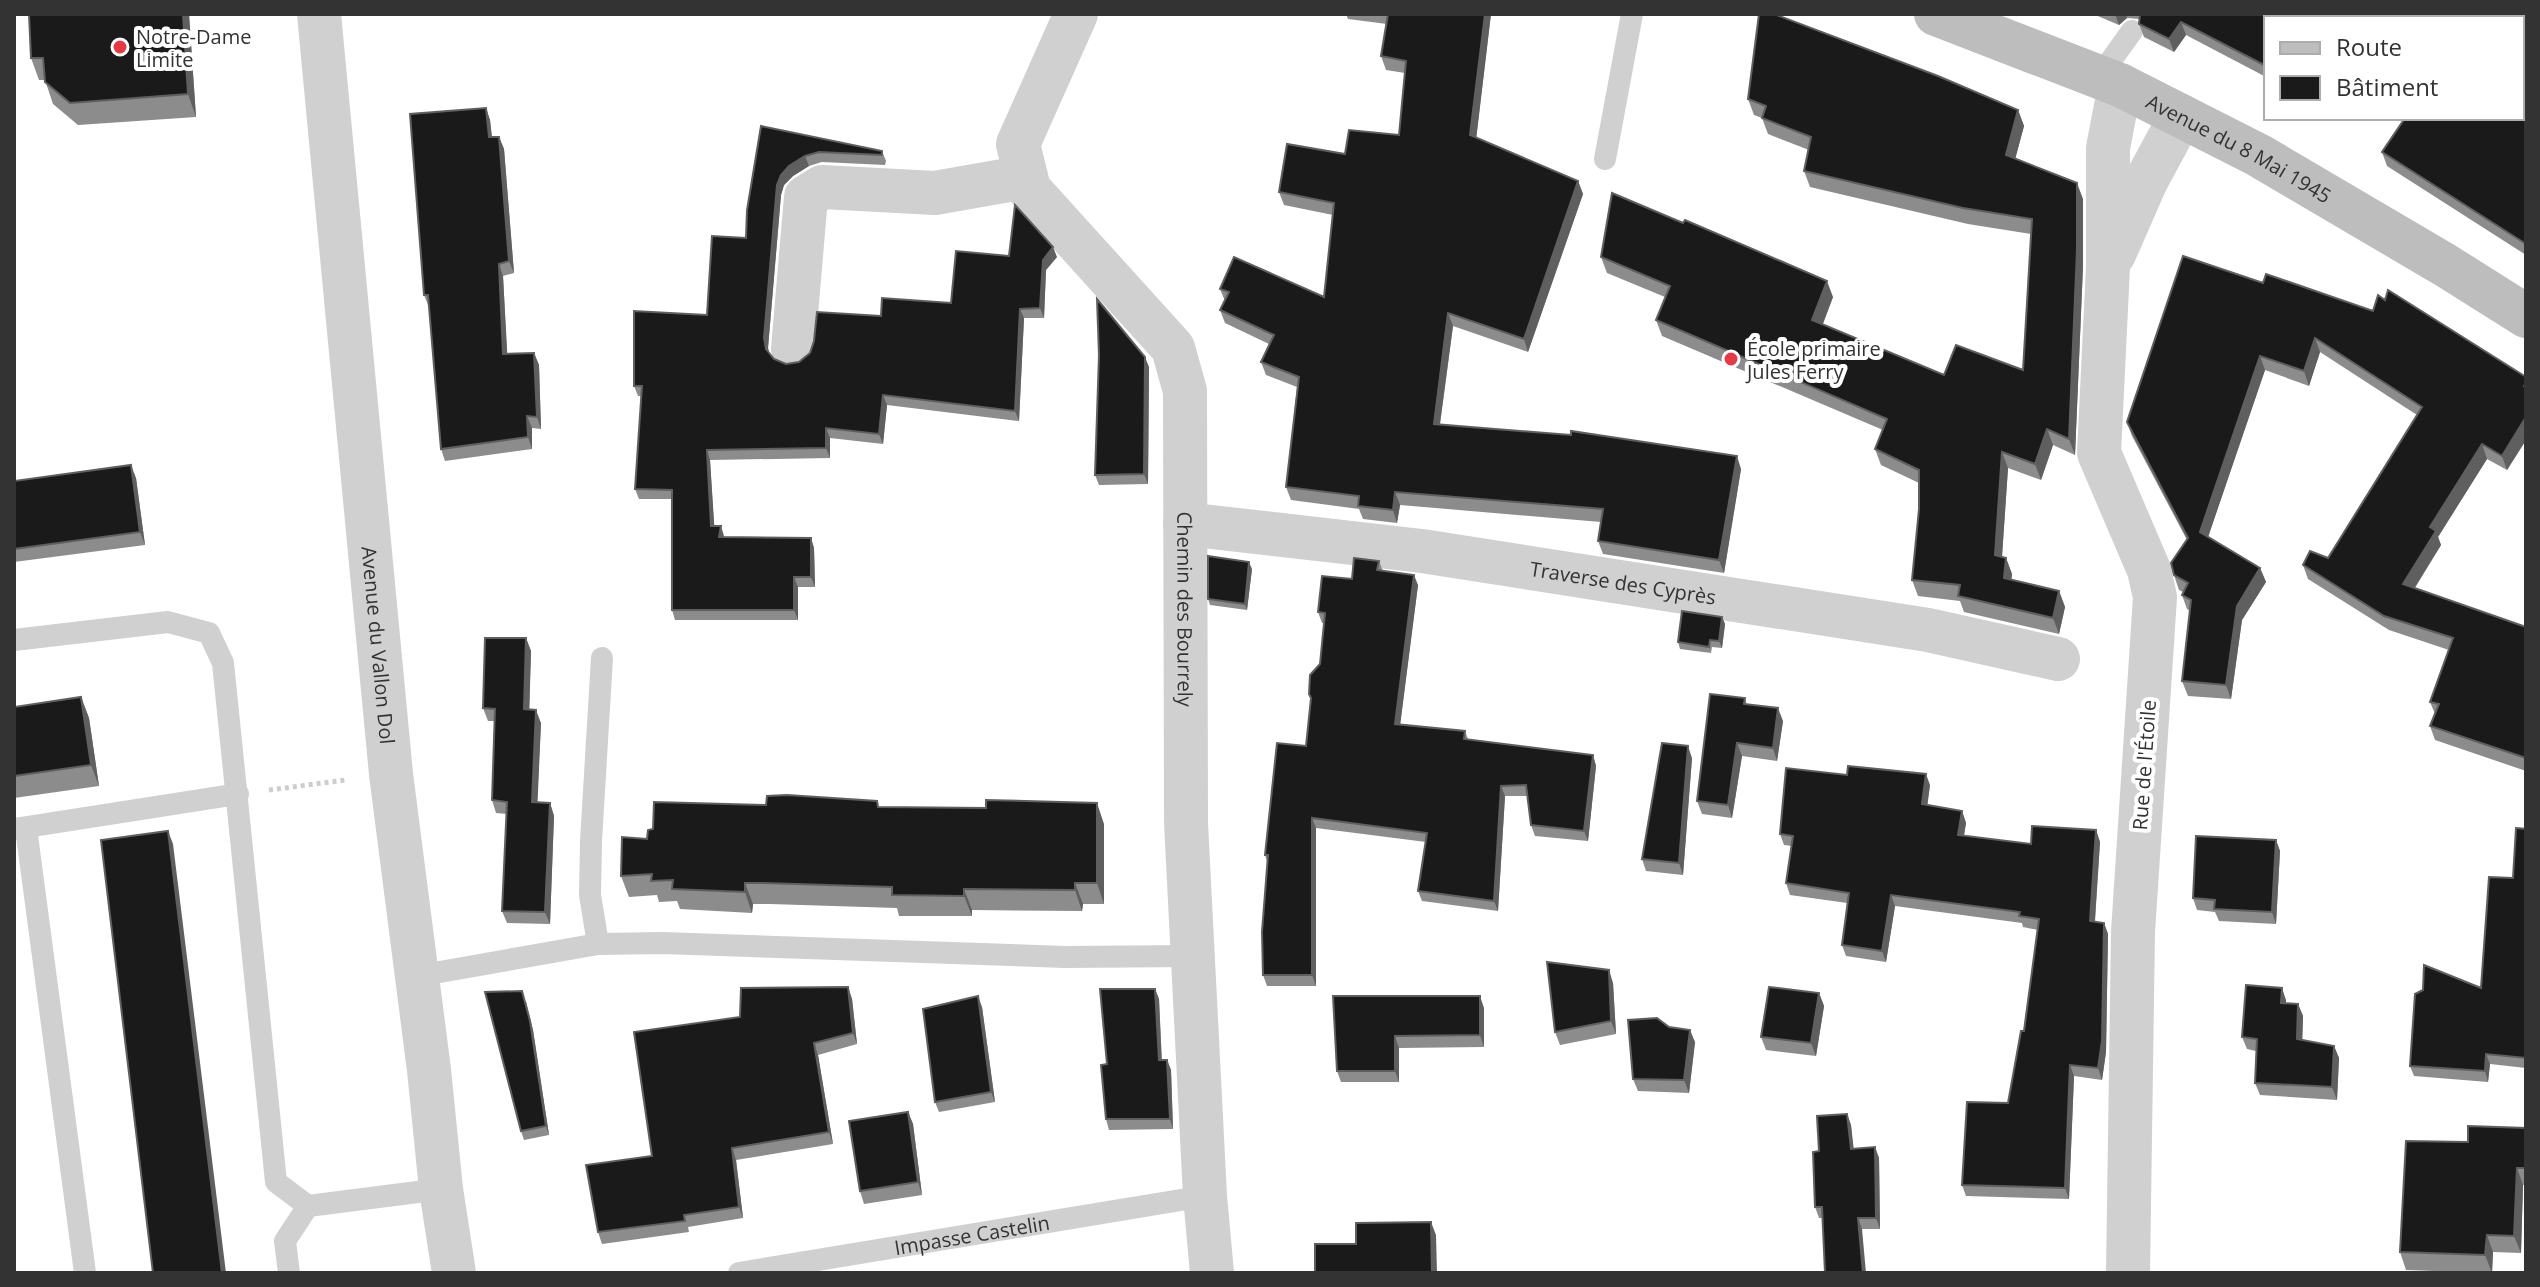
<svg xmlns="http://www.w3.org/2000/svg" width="2540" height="1287" font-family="'Open Sans',sans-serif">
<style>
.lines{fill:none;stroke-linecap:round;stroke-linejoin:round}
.path{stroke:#cdcdcd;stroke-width:5;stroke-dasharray:4 4;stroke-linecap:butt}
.service{stroke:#d0d0d0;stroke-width:22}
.minor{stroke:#d0d0d0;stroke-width:44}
.secondary{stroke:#bdbdbd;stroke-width:44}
.wall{fill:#8c8c8c}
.shaded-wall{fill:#5f5f5f}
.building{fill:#1a1a1a;stroke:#5f5f5f;stroke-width:2}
.poi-dot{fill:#e63946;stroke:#fff;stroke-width:3}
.labels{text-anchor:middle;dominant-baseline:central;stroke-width:8;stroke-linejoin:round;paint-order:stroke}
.poi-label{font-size:20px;fill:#333;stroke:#fff;text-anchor:start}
.street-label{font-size:20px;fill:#333;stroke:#fff}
</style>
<rect width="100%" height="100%" fill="#fff"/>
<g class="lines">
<path class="path" d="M269,790L346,780"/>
<g class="service">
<path d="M2099,77L2132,31"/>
<path d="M1605,159L1632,14"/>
<path d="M14,640L168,622L209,633L223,663L276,1182L308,1206L441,1189"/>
<path d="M26,828L85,1273"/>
<path d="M14,829L238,794"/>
<path d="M598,944L590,895L591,841L602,658"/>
<path d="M417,976L598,944L662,943L1065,957L1192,956"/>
<path d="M289,1273L285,1241L308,1206"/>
<path id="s1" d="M739,1273L1205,1196"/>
</g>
<g class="minor">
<path id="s2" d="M319,14L391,774L429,1070L441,1189L454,1273"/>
<path id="s3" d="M1076,14L1018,144L1029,189L1173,348L1185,391L1186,823L1205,1196L1212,1273"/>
<path d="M2120,85L2108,148V267L2099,453L2149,570L2155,597L2133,932L2128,1273"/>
<path d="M2114,254L2146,181L2181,116"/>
<path d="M793,349L806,197L822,187L935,193L1026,177"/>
<path id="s4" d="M1185,524L1422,551L1928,630L2058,659"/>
</g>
<path class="secondary" id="s5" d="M1936,14L2120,85L2258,155L2445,265L2526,316"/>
</g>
<path class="wall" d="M29,14H189L196,117L78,125L53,104L45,80H39L31,58Z
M1346,14H1491L1476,138L1578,181L1583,194L1528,352L1453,326L1440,425L1741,469L1724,573L1603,554L1598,541L1601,522L1400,505L1397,523L1363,519L1359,509L1291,500L1286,487L1297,387L1266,375L1261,362L1269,344L1225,323L1220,310L1225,301L1220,289L1324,297L1333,215L1284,205L1279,192L1345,154L1399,135L1405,73L1386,70L1381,56L1387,24L1348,19Z
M2093,14H2324L2266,18V77L2186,35L2174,52L2144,37L2139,24V19L2127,18L2119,25Z
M1748,99L2018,110L2024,126L2015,159L2083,199V266L2075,455L2053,445L2041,480L2008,468L2002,557L2006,558L2012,574L2011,580L2059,591L2065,607L2059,634L1964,612L1960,601L1918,596L1912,580L1919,509V483L1881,465L1875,449L1883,430L1662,336L1656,320L1665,297L1607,273L1601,257L1833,297L1823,324L1944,375L2023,370L2031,234L1968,224L1810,187L1804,171L1809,150L1768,134L1762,118L1754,115Z
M486,108L490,120L492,137H499L504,149L514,273L503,276L507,354L534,353L539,365L541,429L532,428V449L445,461L441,449L429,307L424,295Z
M2526,108V255L2387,166L2382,152Z
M761,126L882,151L886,161L885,165L822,162L809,166L793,176L784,185L781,195L768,348L769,352L774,359L786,364L799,362L881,316L951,303L1009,256L1057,257L1046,270L1044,318H1024L1019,421L887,405L883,444L830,438V458L710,460L714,526L724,537L811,538L814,548L815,587H798V620H675L672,610V499H639L635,489L641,396H638L634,386L707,315L746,238Z
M2263,283L2373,311L2385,300L2526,377V440L2507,470L2487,459L2438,537L2441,545L2415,588L2526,627V771L2435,740L2430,726L2435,714L2430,702L2449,650L2389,630L2308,579L2303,565L2328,558L2417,415L2320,352L2309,386L2265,370L2208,537L2260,568L2266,582L2242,620L2231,699L2188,696L2182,681L2190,611L2187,609L2182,595L2183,592L2179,590L2174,575L2187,540L2132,436L2127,422Z
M1099,355L1149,367L1148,484L1099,485L1095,475Z
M136,478L145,545L14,562V481Z
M1379,561L1383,571L1418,585L1400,724L1465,731L1468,739L1593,755L1596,766L1588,841L1535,836L1531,825L1527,796H1505L1498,911L1422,901L1418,891L1426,842L1316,828V986H1267L1263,975L1267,861L1265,855L1306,746L1311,701L1309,694L1320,664L1324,623H1322L1318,612L1352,579Z
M1252,569L1247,610L1210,605L1208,599Z
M1722,617L1725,624L1722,648L1712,647L1711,653L1680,649L1678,642Z
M526,638L531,651L529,709L541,723L537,802L550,803L554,816L550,924L507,923L502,911L507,814L496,813L492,800L495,721H488L483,708Z
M81,697L89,718L99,786L14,798V707Z
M1745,698L1747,705L1783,721L1777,761L1742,756L1732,818L1702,814L1697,801Z
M1692,758L1683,875L1646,871L1642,859Z
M1930,785L1927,805L1962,811L1966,823L1964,836L2031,844L2096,830L2100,842L2095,922L2104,923L2108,934L2106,1052L2102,1080L2074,1076L2069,1199L1966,1196L1962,1185L2008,1103L2024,1031L2038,930L2023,927L2022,923L1895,906L1886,962L1846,956L1842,945L1847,903L1790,895L1786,883L1792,846L1784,845L1780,834Z
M879,807L1104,824V904H1083L1082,911L972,910V916H899L897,908L770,904H753L752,913L680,909L677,901L659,902L657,895L629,897L621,876L647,839Z
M2526,829V1068L2490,1064L2488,1082L2414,1076L2410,1066L2481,988L2513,878Z
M2276,840L2280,851L2276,924L2219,921L2215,912L2197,910L2193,898Z
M1613,983L1616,1034L1560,1045L1555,1032Z
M848,987L852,999L857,1044L818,1055L833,1144L736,1160L743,1218L688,1227L689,1232L602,1244L598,1232L652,1156L740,1017Z
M1155,989L1159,999L1162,1060H1167L1171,1070L1173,1129L1109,1130L1106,1119L1107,1064Z
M1819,993L1824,1006L1816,1056L1766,1050L1761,1037Z
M1333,996L1484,1008V1047L1399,1048V1082H1341L1337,1071Z
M2286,1000V1003L2298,1004L2303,1016L2302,1040L2334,1046L2339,1058L2337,1100L2260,1095L2255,1083L2256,1051L2247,1049L2242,1037Z
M526,1001L533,1030L549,1135L524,1140L521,1131Z
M982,1007L995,1102L939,1112L935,1102Z
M1669,1027L1695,1042L1689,1093L1638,1091L1633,1079Z
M908,1112L913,1124L922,1195L864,1204L860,1191Z
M1847,1114L1851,1125L1853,1149L1875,1147L1879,1158L1880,1229H1862L1822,1218H1819L1815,1207Z
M2526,1128V1185H2523L2521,1253L2493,1252L2492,1273L2406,1270L2400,1252Z"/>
<path class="shaded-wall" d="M183,14H189L196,117L188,94Z
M1485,14H1491L1475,149L1470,135Z
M2115,14H2126L2127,18L2119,25Z
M2320,14H2324L2326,18H2318Z
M2478,14H2496L2492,18H2474Z
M2181,22L2186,35L2174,52L2169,39Z
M486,108L490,120L493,149L489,137Z
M2018,110L2024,126L2012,171L2006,155Z
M499,137L504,149L514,273L509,261Z
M805,156L809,166L793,176L784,185L781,195L768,348L770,359L764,338L777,185L781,175L789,166Z
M1578,181L1583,194L1528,352L1524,339Z
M2077,183L2083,199V266L2075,455L2069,439Z
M1053,247L1057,257L1046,270L1044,318L1040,308L1043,260Z
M499,264L503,276L508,367L503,354Z
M1827,281L1833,297L1818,336L1812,320Z
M1020,309L1024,318L1019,421L1015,411Z
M1448,313L1453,326L1438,437L1434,424Z
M2315,338L2320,352L2309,386L2304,371Z
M534,353L539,365L541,429L537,417Z
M2260,356L2265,370L2205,546L2200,532Z
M1145,357L1149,367L1148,484L1144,474Z
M883,395L887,405L883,444L879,434Z
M527,416L532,428V449L528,437Z
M2526,417V440L2507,470L2502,456Z
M826,428L830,438V458L826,448Z
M2047,429L2053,445L2041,480L2035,464Z
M2482,444L2487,459L2438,537L2441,545L2408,598L2403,584L2430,527Z
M707,450L710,460L715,536L711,526Z
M2002,452L2008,468L2001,571L1995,555Z
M1737,456L1741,469L1724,573L1719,560Z
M131,465L136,478L145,545L140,532Z
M1395,492L1400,505L1397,523L1393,510Z
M721,526L724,536L723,547L719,537Z
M811,538L814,548L815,587L811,577Z
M2006,558L2012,574L2010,594L2004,578Z
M1249,562L1252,569L1247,610L1245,604Z
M2260,568L2266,582L2242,620L2231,699L2226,685L2237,606Z
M1414,575L1418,585L1399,734L1395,724Z
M794,577L798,587V620L794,610Z
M2059,591L2065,607L2059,634L2053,618Z
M1722,617L1725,624L1722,648L1719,641Z
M526,638L531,651L529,722L524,709Z
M81,697L89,718L99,786L91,765Z
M1778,708L1783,721L1777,761L1773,748Z
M536,710L541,723L537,815L532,802Z
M1737,743L1742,756L1732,818L1728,805Z
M1688,746L1692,758L1683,875L1679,863Z
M1593,755L1596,766L1588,841L1584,831Z
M1926,774L1930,785L1926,816L1922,804Z
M1501,786L1505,796L1498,911L1494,901Z
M550,803L554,816L550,924L545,912Z
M1097,803L1104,824V904L1097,883Z
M1962,811L1966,823L1962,846L1958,835Z
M1312,818L1316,828V986L1312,975Z
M2096,830L2100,842L2094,933L2090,921Z
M168,831L173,844L226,1273H222Z
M2276,840L2280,851L2276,924L2272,912Z
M745,883L753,904L752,913L745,892Z
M1075,883L1083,904L1082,911L1075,890Z
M964,889L972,910V916L964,896Z
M1891,895L1895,906L1886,962L1882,951Z
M2104,923L2108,934L2106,1052L2102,1080L2098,1068Z
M1609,970L1613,983L1616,1034L1611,1021Z
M848,987L852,999L857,1044L853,1033Z
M2282,988L2286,1000V1015L2281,1003Z
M1155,989L1159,999L1162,1071L1159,1060Z
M522,991L533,1030L549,1135L546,1126Z
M1819,993L1824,1006L1816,1056L1811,1043Z
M978,996L982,1007L995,1102L991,1092Z
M1480,996L1484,1008V1047L1480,1035Z
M2298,1004L2303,1016L2302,1052L2297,1039Z
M1690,1030L1695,1042L1689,1093L1684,1080Z
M1395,1036L1399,1048V1082L1395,1071Z
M814,1043L818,1055L833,1144L829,1132Z
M2334,1046L2339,1058L2337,1100L2332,1087Z
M2486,1054L2490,1064L2488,1082L2485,1071Z
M1167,1060L1171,1070L1173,1129L1170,1119Z
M2070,1065L2074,1076L2069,1199L2065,1188Z
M908,1112L913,1124L922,1195L918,1182Z
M1847,1114L1851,1125L1855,1160L1851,1149Z
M1875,1147L1879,1158L1880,1229L1876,1218Z
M732,1148L736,1160L743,1218L739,1207Z
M2517,1168L2523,1185L2521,1253L2514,1236Z
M1858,1218L1862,1229L1866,1273H1863Z
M1431,1222L1436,1235L1437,1273H1432Z
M2487,1235L2493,1252L2492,1273L2485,1255Z"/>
<path class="building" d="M29,14H183L188,94L70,103L45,82L43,58H31Z
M1388,14H1485L1470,135L1578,181L1524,339L1448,313L1434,424L1571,435V431L1737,456L1719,560L1598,541L1603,509L1395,492L1393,510L1358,506L1359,496L1286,487L1299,377L1261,362L1274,335L1220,310L1229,292L1220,289L1234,257L1324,297L1334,203L1279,192L1287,144L1345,154L1349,130L1399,135L1406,61L1381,56Z
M1759,14H1774L1938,76L2018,110L2006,155L2077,183V250L2069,439L2047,429L2035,464L2002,452L1995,555L2006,558L2004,578L2059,591L2053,618L1958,596L1960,585L1912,580L1919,509V470L1875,449L1887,419L1656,320L1670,286L1601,257L1612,193L1683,223L1685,220L1827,281L1812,320L1944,375L1956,345L2023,370L2032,219L1963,208L1804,171L1811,137L1762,118L1766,106L1748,99Z
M2140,14H2320L2318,18H2266V66L2181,22L2169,39L2139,24Z
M2343,14H2478L2474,18H2346L2342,16Z
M2522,105L2526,108V244L2382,152L2405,118H2522Z
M486,108L489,137H499L509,261L499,264L503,354L534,353L537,417L527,416L528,437L441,449L428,295H424L410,114Z
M761,126L882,151V155L819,152L805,156L789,166L781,175L777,185L764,338L766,349L774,359L786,364L799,362L810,353L814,341L817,312L881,316L882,298L951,303L956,251L1009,256L1015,205L1053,247L1043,260L1040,308L1020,309L1015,411L883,395L879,434L826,428V448L707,450L711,526H721L719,537L811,538V577H794V610H672V490L635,489L642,386H634V311L707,315L712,236L746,238L747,210Z
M2183,256L2263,283L2266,274L2373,311L2378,295L2385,300L2388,290L2526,377V383L2524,386L2526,388V417L2502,456L2482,444L2430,527L2436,531L2403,584L2526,627V758L2430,726L2439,704L2430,702L2453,638L2384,616L2303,565L2310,551L2328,558L2422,407L2315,338L2304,371L2260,356L2200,532L2260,568L2237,606L2226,685L2182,681L2191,600L2182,595L2188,583L2174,575L2171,563L2188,538L2127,422Z
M1097,299L1145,357L1144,474L1095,475L1099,355Z
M131,465L140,532L14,549V481Z
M1208,556L1249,562L1245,604L1208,599Z
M1354,558L1379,561L1377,570L1414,575L1395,724L1465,731L1464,739L1593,755L1584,831L1531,825L1526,785L1501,786L1494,901L1418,891L1427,833L1312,818V975H1263L1262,932L1268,855H1265L1277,743L1306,746L1311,698L1309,694L1310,675L1320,664L1325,613L1318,612L1322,576L1352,579Z
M1682,611L1722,617L1719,641L1710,640L1709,647L1678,642Z
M485,638H526L524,709L536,710L532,802L550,803L545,912L502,911L507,802L492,800L495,709L483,708Z
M1710,694L1745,698L1744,704L1778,708L1773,748L1737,743L1728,805L1697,801Z
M81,697L91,765L14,776V707Z
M1662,743L1688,746L1679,863L1642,859Z
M1848,766L1926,774L1922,804L1962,811L1958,835L2031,844L2032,826L2096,830L2090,921L2104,923L2102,1041L2098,1068L2070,1065L2065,1188L1962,1185L1967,1102L2008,1103L2021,1031H2024L2039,919L2019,916L2020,912L1891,895L1882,951L1842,945L1849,893L1786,883L1793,836L1780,834L1786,768L1847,775Z
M787,795L877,801L878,807L986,808V800L1097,803V883H1075V890L964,889V896L892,895V887L763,883H745V892L672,889L673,880L651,881L652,874L621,876L622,837L647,839L648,830L653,829L654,802L766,805L767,796Z
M2516,828L2526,829V1058L2486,1054L2485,1071L2410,1066L2415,994L2423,990L2424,965L2481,988L2489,877L2513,878Z
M168,831L222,1273H153L101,840Z
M2196,836L2276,840L2272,912L2214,909L2215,900L2193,898Z
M1547,962L1609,970L1611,1021L1555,1032Z
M2246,985L2282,988L2281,1003L2298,1004L2297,1039L2334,1046L2332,1087L2255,1083L2257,1039L2242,1037Z
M848,987L853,1033L814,1043L829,1132L732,1148L739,1207L684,1215L685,1221L598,1232L586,1165L652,1156L634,1032L740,1017L741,988Z
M1769,987L1819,993L1811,1043L1761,1037Z
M1100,989H1155L1159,1060H1167L1170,1119H1106L1101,1065L1107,1064Z
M522,991L530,1021L546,1126L521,1131L485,992Z
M978,996L991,1092L935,1102L923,1009Z
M1333,996H1480V1035L1395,1036V1071H1337Z
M1657,1018L1669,1027L1690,1030L1684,1080L1633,1079L1628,1020Z
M908,1112L918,1182L860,1191L849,1121Z
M1847,1114L1851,1149L1875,1147L1876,1218H1858L1863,1273H1825L1822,1207H1815L1813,1152L1819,1151L1817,1116Z
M2468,1126L2526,1128V1168H2517L2514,1236L2487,1235L2485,1255L2400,1252L2406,1141L2468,1142Z
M1431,1222L1432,1273H1315V1244H1356V1223Z"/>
<g class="poi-dot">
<circle cx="120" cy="47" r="8"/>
<circle cx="1731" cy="359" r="8"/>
</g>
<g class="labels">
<g class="poi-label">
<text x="136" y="36">Notre-Dame<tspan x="136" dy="23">Limite</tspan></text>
<text x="1747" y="348">École primaire<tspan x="1747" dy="23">Jules Ferry</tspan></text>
</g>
<g class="street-label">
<text stroke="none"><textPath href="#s5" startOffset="332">Avenue du 8 Mai 1945</textPath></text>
<text stroke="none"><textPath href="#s4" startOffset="442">Traverse des Cyprès</textPath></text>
<text stroke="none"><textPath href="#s3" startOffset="666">Chemin des Bourrely</textPath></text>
<text stroke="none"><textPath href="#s2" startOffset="634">Avenue du Vallon Dol</textPath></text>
<text transform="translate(2144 765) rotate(-86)">Rue de l'Étoile</text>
<text stroke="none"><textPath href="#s1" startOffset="236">Impasse Castelin</textPath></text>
</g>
</g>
<rect width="2540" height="1287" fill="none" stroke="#333333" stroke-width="32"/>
<rect x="2264" y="16" width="260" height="104" fill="#ffffff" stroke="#adadad" stroke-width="2"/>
<rect x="2280" y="42" width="40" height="12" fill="#bdbdbd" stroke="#adadad" stroke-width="2"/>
<text x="2336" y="56" font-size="24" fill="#333333">Route</text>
<rect x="2280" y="76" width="40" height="24" fill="#1a1a1a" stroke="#adadad" stroke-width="2"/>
<text x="2336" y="96" font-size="24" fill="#333333">Bâtiment</text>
</svg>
